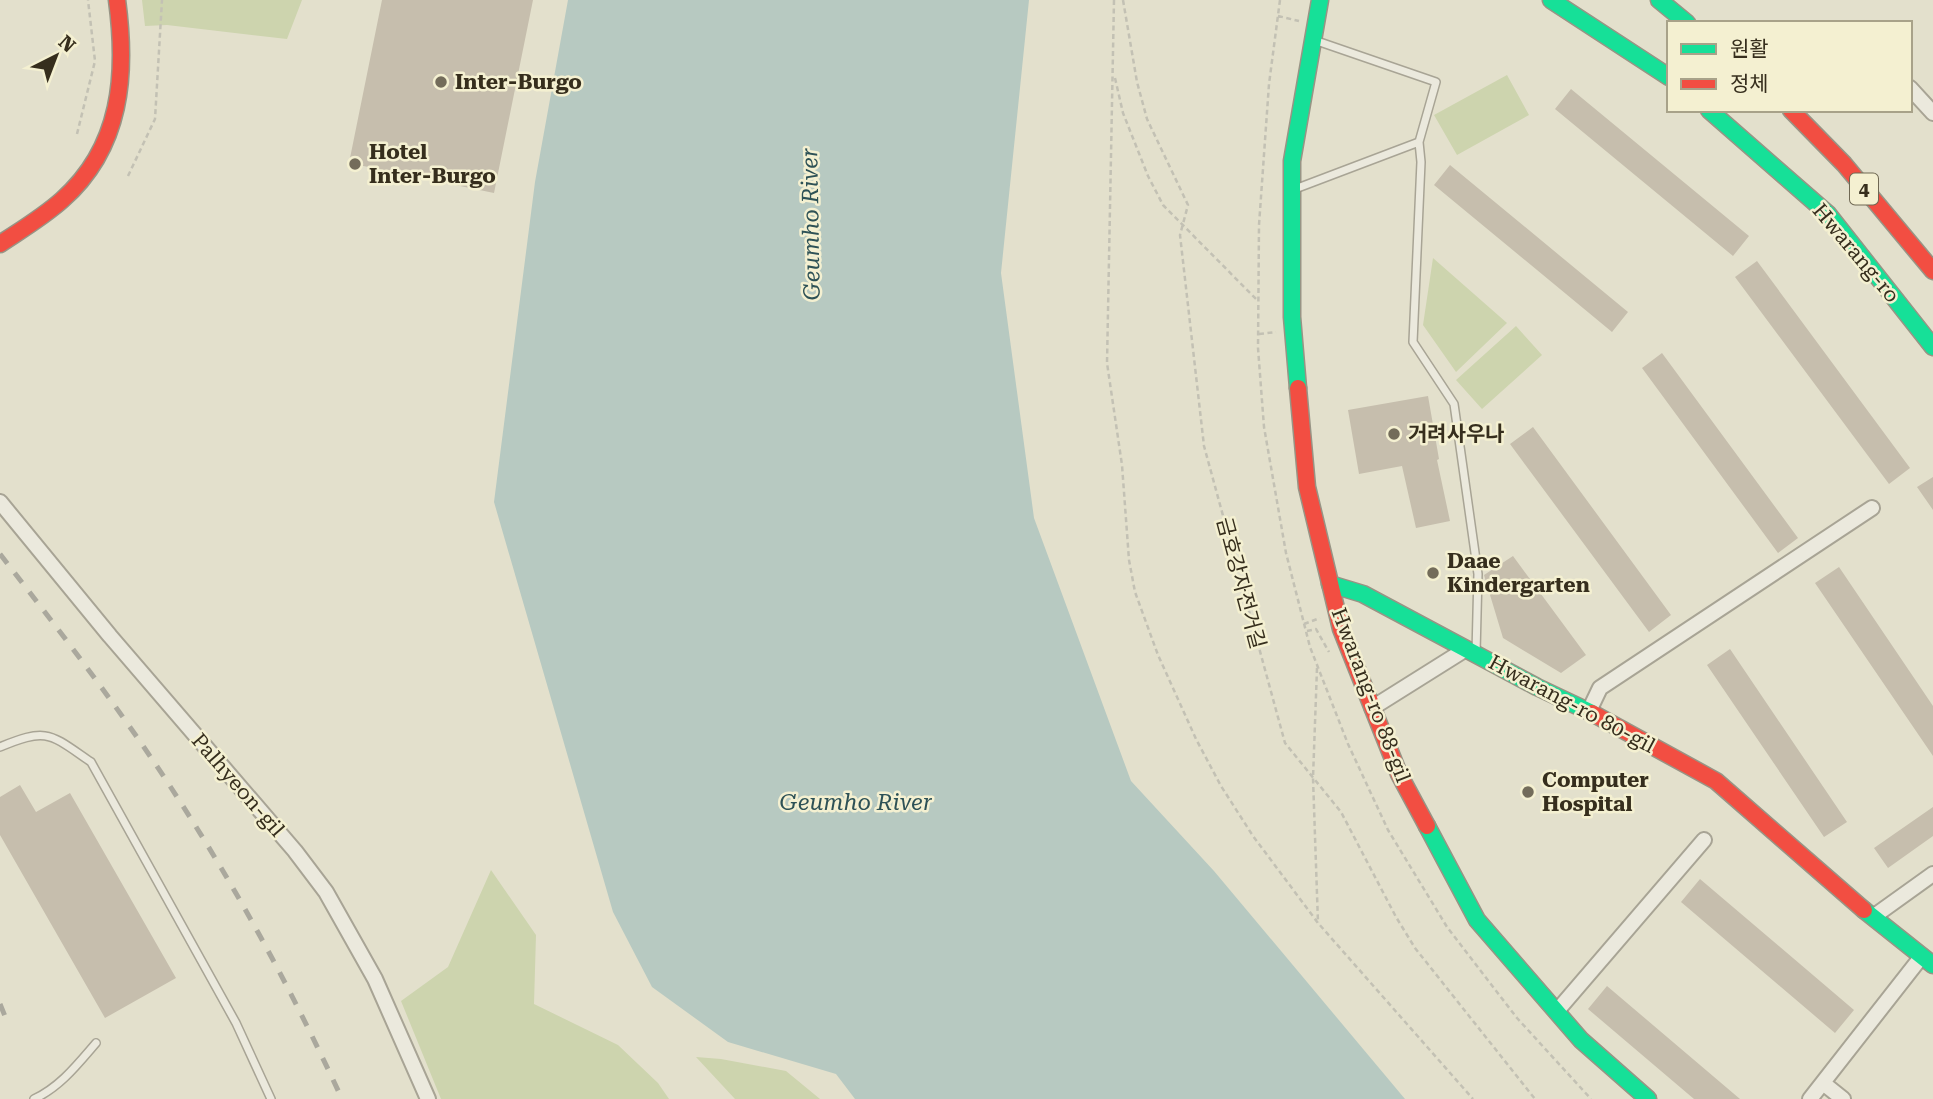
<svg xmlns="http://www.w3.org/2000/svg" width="1933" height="1099" font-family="'Roboto Serif','Noto Sans KR',serif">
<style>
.green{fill:#cdd4ae}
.water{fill:#b7c9c1}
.building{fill:#c6bead}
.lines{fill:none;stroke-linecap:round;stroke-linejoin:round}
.lane-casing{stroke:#a8a495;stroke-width:10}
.street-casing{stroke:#a8a495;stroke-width:18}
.fast-casing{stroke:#989485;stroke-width:19}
.jam-casing{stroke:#989485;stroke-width:19}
.path{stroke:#c3c1b4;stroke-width:2.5;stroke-dasharray:5 3.5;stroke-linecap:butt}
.lane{stroke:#ebe9dd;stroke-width:7}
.street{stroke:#ebe9dd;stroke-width:14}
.fast{stroke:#16e098;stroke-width:16}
.jam{stroke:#f24e42;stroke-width:16}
.rail{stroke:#aaa89d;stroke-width:5;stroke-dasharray:12 12;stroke-linecap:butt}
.poi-dot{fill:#736c5a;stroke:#f4f0d1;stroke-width:2.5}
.labels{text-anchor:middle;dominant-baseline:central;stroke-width:5;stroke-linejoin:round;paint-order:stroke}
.shield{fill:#f4f0d1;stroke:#6f6853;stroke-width:2}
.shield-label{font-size:19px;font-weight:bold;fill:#362e1d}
.poi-label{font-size:21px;font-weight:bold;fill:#362e1d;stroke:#f4f0d1;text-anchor:start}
.street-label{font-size:21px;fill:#362e1d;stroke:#f4f0d1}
.water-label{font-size:23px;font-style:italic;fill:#2d5156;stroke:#f4f0d1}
</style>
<rect width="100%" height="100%" fill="#e3e0cc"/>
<path class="green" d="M142,0H302L287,39L167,25L145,26Z
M1507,75L1529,115L1457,155L1434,115Z
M1433,258L1507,323L1456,372L1423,325Z
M1516,326L1542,355L1482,409L1456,380Z
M491,870L536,935L534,1004L618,1045L658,1083L669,1099H441L401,1001L448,967Z
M696,1057L721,1059L786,1071L820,1099H735Z"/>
<path class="water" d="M568,0H1029L1001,273L1034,518L1131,781L1214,871L1405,1099H855L836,1074L728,1042L652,987L613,912L494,502L535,182Z"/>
<path class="building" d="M382,0H533L494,193L349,163Z
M1571,89L1749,236L1733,256L1555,109Z
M1450,165L1628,312L1612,332L1434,185Z
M1757,261L1910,468L1889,484L1735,277Z
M1662,353L1798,538L1778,553L1642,368Z
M1428,396L1439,459L1437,460L1450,521L1416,528L1402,466L1359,474L1348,410Z
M1533,427L1671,615L1649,632L1510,444Z
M1933,477V510L1917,487Z
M1513,556L1586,655L1561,673L1503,638L1484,575Z
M1839,567L1933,706V756L1815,583Z
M1730,649L1847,822L1824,837L1707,665Z
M20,785L36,812L70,793L176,978L105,1018L0,835V797Z
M1933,807V836L1888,868L1874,848Z
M1700,879L1854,1010L1835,1033L1681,902Z
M1607,986L1740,1099H1694L1588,1009Z"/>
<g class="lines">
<defs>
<path id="lane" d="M1314,40L1436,82L1419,142L1421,162L1413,342L1454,404L1478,574L1476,653
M1295,189L1419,142
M0,747C48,727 50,734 91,762L236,1023L271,1099
M34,1099C60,1087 77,1065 96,1043"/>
<path id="street" d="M1910,88L1933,113
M0,502L110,636L295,851L326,892L375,979L428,1099
M1372,708L1466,649
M1589,711L1600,688L1872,508
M1873,917L1933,874
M1557,1011L1704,840
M1823,1083L1843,1099
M1810,1099L1922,956"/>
<path id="fast" d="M1551,0L1669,77
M1659,0L1687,23
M1709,110L1828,214L1933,347
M1298,388L1292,317V161L1320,0
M1330,584L1363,594L1537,687L1592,713
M1427,826L1477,920L1581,1040L1648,1099
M1864,910L1933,965"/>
<path id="jam" d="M1791,110L1844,164L1933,271
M0,244C21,230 43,217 62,200C122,147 127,74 117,0
M1298,388L1307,487L1341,629L1399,774L1427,826
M1592,713L1716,781L1864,910"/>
</defs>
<use href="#lane" class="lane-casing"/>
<use href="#street" class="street-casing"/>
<use href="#fast" class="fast-casing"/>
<use href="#jam" class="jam-casing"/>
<path class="path" d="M1114,0L1107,363L1122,465L1129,560L1135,592L1158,655L1196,739L1221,786L1253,836L1318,923L1473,1099
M1123,0L1137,82L1147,119L1188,205L1180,235L1204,446L1285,743L1341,812L1396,917L1415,948L1535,1099
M1280,0L1269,84L1259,225L1258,348L1264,427L1286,553L1310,647L1348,744L1388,830L1447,927L1517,1018L1591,1099
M1278,16L1299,21
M1115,78L1123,113L1148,176L1163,205L1258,301
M77,134L95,61L88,0
M128,176L155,119L162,0
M1259,334L1276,332
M1304,624L1320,618
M1307,631L1316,629L1329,652
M1317,668L1313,778L1318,923"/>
<use href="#lane" class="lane"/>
<use href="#street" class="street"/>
<use href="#fast" class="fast"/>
<use href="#jam" class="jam"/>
<path class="rail" d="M0,554C62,634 124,714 179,800C241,896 294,995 342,1099
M0,1004L7,1021"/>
</g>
<g class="poi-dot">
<circle cx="441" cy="82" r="7"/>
<circle cx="355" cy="164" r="7"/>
<circle cx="1394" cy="434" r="7"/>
<circle cx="1433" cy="573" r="7"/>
<circle cx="1528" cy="792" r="7"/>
</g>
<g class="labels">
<rect class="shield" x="1850" y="173.5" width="28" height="31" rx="5"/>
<g class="shield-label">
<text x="1864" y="189">4</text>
</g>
<g class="poi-label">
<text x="455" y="82">Inter-Burgo</text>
<text x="369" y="152">Hotel<tspan x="369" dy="24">Inter-Burgo</tspan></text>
<text x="1408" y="434">거려사우나</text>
<text x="1447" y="561">Daae<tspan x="1447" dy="24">Kindergarten</tspan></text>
<text x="1542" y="780">Computer<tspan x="1542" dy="24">Hospital</tspan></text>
</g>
<g class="street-label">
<text transform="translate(1856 253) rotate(50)">Hwarang-ro</text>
<text transform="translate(1241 583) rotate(75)">금호강자전거길</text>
<text transform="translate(1371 695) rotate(69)">Hwarang-ro 88-gil</text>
<text transform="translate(1572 704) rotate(28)">Hwarang-ro 80-gil</text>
<text transform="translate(238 785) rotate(49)">Palhyeon-gil</text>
</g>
<g class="water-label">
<text transform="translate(811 224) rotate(-91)">Geumho River</text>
<text x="856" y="802">Geumho River</text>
</g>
</g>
<rect x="1667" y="21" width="245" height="91" fill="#f4f0d1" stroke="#a8a289" stroke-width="2"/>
<rect x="1681" y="44" width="35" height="10" fill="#16e098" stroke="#a8a289" stroke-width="2"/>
<text x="1730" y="56" font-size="21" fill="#362e1d">원활</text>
<rect x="1681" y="79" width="35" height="10" fill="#f24e42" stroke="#a8a289" stroke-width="2"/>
<text x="1730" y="91" font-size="21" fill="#362e1d">정체</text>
<g transform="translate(56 56) rotate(42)" stroke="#f4f0d1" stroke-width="5" paint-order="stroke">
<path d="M0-5L12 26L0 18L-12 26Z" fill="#362e1d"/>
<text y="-10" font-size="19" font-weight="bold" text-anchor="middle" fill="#362e1d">N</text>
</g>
</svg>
